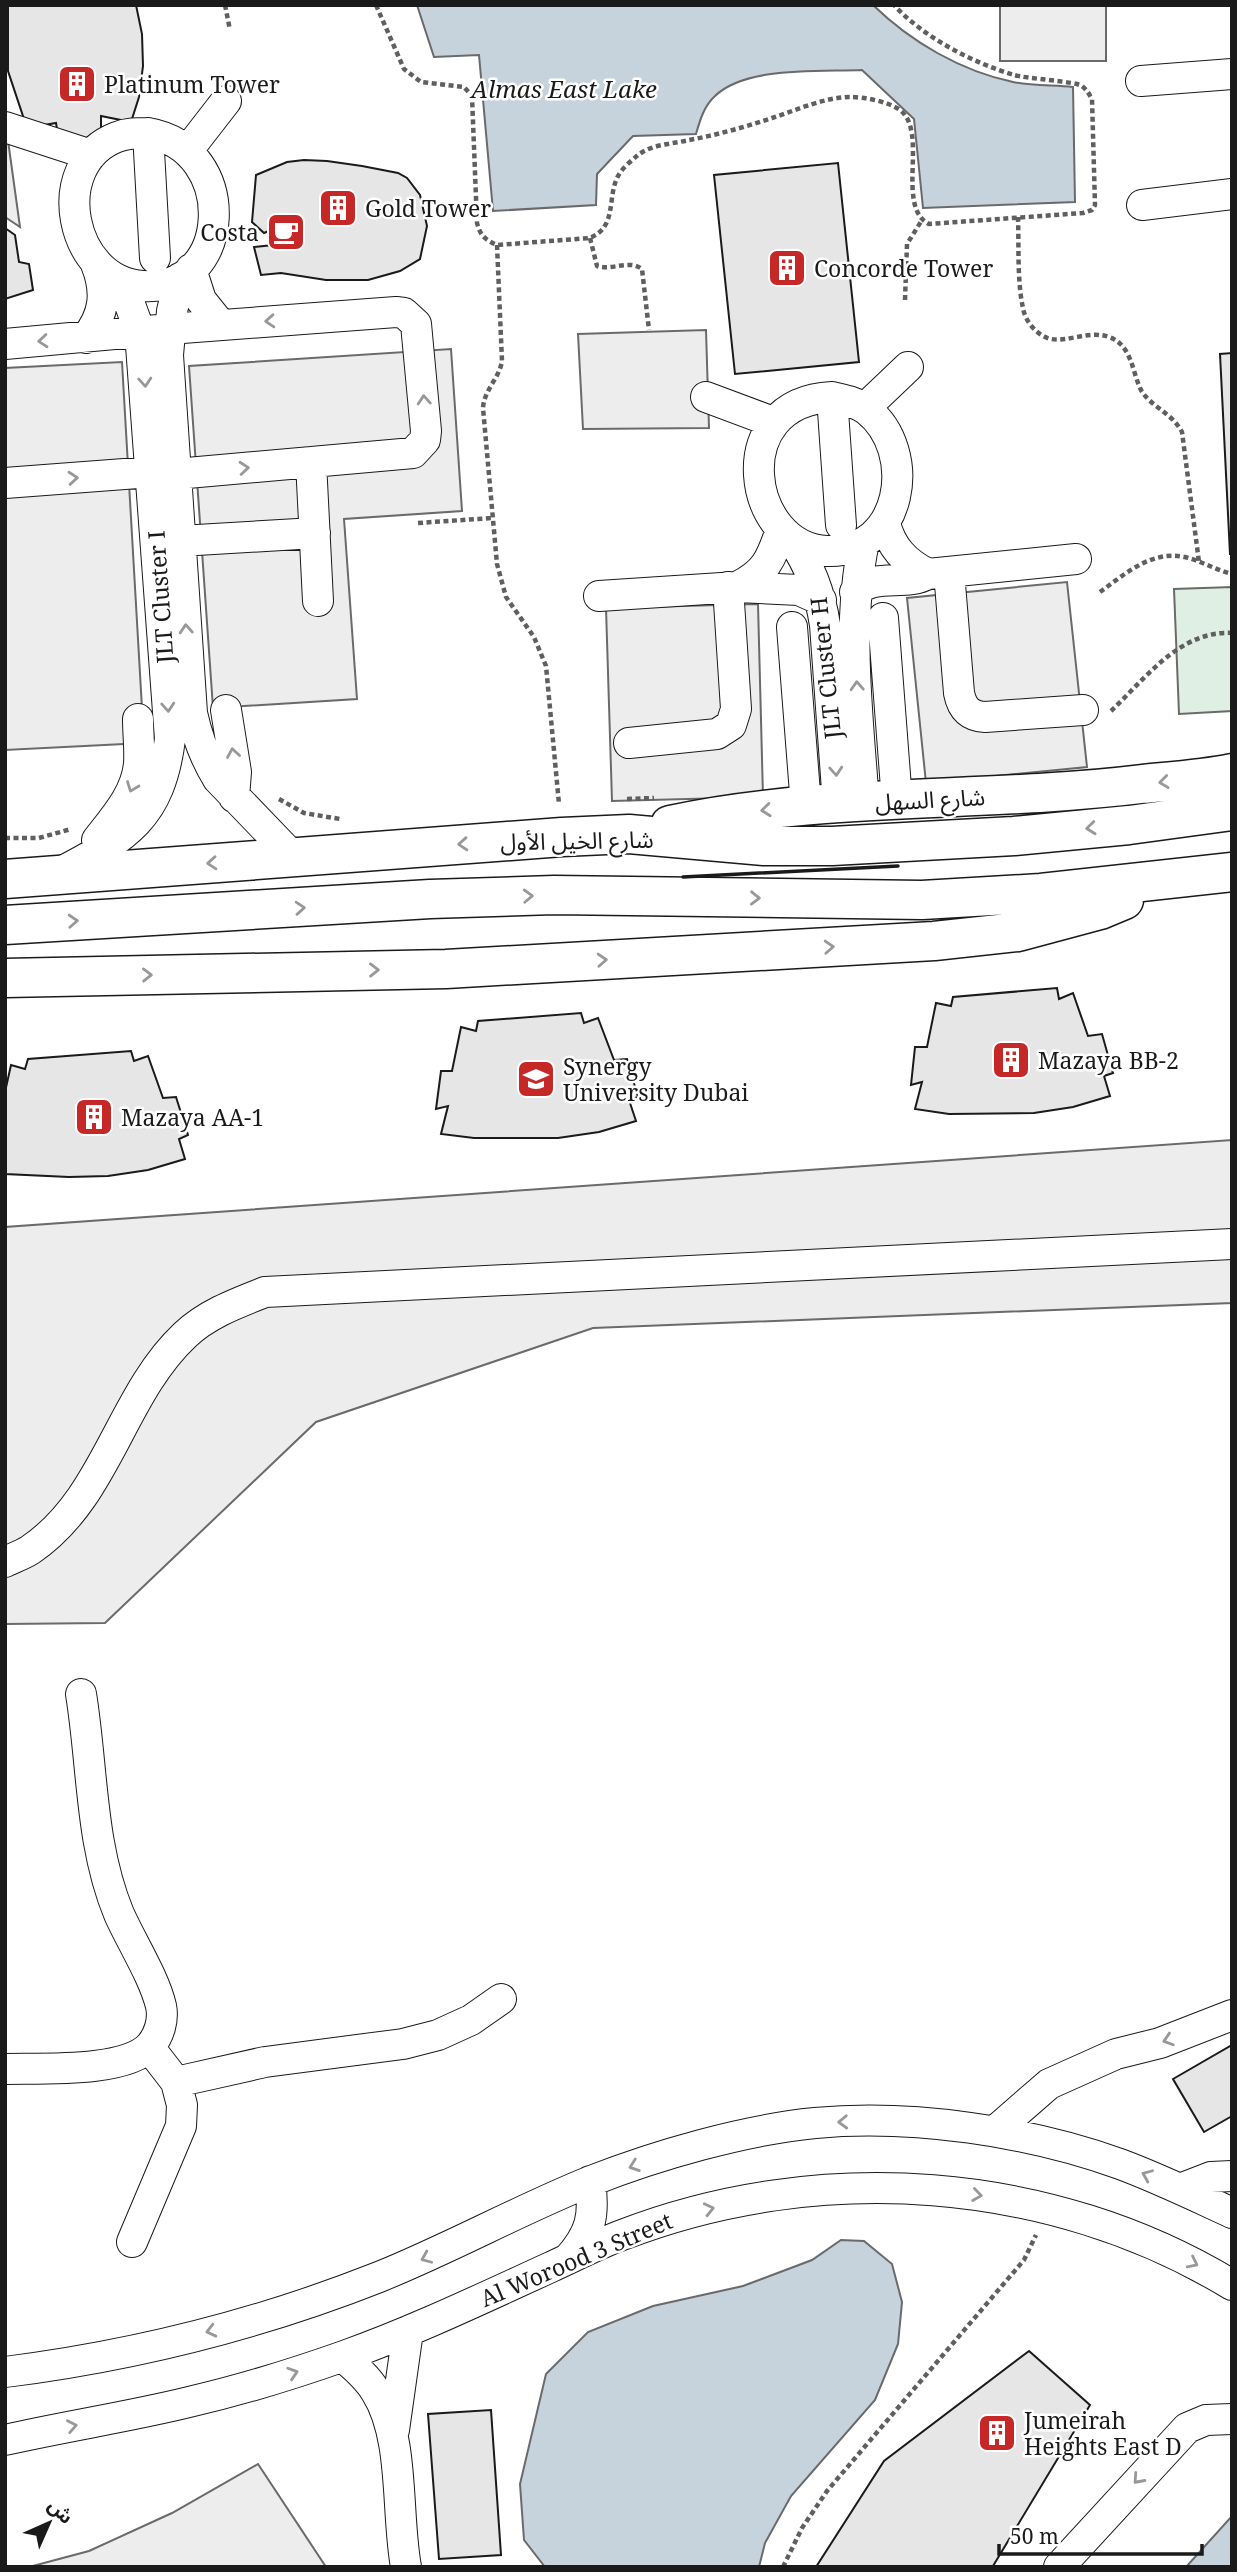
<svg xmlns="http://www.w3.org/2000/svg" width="1237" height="2572" font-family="'Noto Serif','Noto Sans Arabic',serif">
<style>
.green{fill:#e0efe3;stroke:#6a6a6a;stroke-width:2}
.parking{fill:#ededed;stroke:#6a6a6a;stroke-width:2}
.water{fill:#c6d2dc;stroke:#6a6a6a;stroke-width:2}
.building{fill:#e6e6e6;stroke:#1a1a1a;stroke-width:2}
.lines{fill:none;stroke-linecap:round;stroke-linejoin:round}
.minor-casing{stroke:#1a1a1a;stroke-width:32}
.major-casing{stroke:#1a1a1a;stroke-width:41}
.path{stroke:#5f5f5f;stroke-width:4.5;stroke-dasharray:5 3.5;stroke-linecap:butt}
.minor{stroke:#fff;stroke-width:30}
.major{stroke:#fff;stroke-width:38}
.wall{stroke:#1a1a1a;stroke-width:3.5}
.oneway{stroke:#989898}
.labels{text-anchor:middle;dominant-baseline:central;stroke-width:5;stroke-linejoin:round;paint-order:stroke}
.poi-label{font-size:23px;fill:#1a1a1a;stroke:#fff;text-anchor:start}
.street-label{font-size:23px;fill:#1a1a1a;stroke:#fff}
.water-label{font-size:24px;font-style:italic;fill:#1a1a1a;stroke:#fff}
</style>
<rect width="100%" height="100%" fill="#fff"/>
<path class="green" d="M1232,587V711L1179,714L1174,589Z"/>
<path class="parking" d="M1000,5H1106V61H1000Z
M5,119L20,227L5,217Z
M706,330L709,428L583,429L578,334Z
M451,349L462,511L344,519L357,699L213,708L189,366Z
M122,362L144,743L5,750V368Z
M1067,582L1087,767L926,783L907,598Z
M758,604L763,797L612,801L606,608Z
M1232,1140V1303L593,1328L316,1422L105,1623L5,1624V1227Z
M258,2464L326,2567H29L89,2551L172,2513Z"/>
<path class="water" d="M417,5H873C911,42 961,71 1013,82C1032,86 1053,85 1073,87L1075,202L923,208L914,119L862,70C820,72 746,66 715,96C704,106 700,120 696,134L633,136L597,174L596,205L493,211L479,55L434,57Z
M841,2240L864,2241L892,2264L902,2302L898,2344L875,2400L791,2496L765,2543L759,2567H545L524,2540L520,2484L546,2374L588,2332L653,2306L743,2286L812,2260Z
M1232,2516V2567H1186Z"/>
<path class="building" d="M8,5H136L142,34L143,66L139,97L131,122L101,116V142L59,141L56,123L27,128L8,71Z
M304,160L327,161L362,166L398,173L407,178L420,195L427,226L420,259L400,271L368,280H326L281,273L261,275L254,247L273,245L271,230L264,233L252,222L256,175L287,162Z
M838,163L859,362L735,374L714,175Z
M5,228L15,235L19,262L29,264L33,290L5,299Z
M1232,353V554H1230L1220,354Z
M1057,988L1059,999L1073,993L1088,1036L1102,1034L1113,1073L1104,1076L1110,1096L1073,1107L1034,1113L949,1114L915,1109L922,1082L911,1085L915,1047H927L936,1003L951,1006L953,997Z
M581,1013L584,1023L598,1018L614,1060L627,1059L638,1097L629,1100L636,1121L599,1132L558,1138H474L441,1134L448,1106L436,1109L441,1071H452L461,1027L476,1031L478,1021Z
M131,1051L134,1061L148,1056L163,1098L176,1097L188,1135L179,1139L185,1159L148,1170L108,1176L69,1177L5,1174V1092L11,1065L25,1069L28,1059Z
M1232,2045V2116L1204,2132L1173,2079Z
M1029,2351L1090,2405L993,2566L816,2567L884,2461Z
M491,2410L501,2555L439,2559L428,2414Z"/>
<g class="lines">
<defs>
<path id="minor" d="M1141,81L1232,74
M5,127L91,155
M148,133C240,149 233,292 143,286C70,282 46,164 117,137C127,133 137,133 148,133Z
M148,133L155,258
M188,150L226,101
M1142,205L1232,194
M191,269L201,300L221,325
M180,278L172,311L168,355L192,713C197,737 205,758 218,779L294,858
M86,338C105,314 107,292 96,264
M5,344L169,329L396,312L404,313L416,324L426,431L425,440L413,453L176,474
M706,397L773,422
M832,397C844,400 857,402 867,410C919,451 903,554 827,551C747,548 724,402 832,397Z
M832,397L841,525
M865,408L908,367
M311,462L318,601
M5,483L151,472
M885,523C891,548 906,563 928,574
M792,539C810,567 820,592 825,625L838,804
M180,541L315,533
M864,542C846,626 858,717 864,803
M949,572L959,693C962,708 969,716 985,717L1083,710
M737,587C766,573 771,559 781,530
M855,592C875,572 905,587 928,574L1076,559
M599,596L737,587L799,590L821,600
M883,618L897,801
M792,627L806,806
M226,710L236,772L234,797
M629,743L717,734L731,725L736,709L728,587
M97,840C115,817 136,794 139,764C140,749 138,734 138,719
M61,872C127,837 160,818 170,739L140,332L129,302L108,275
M5,1562C13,1558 22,1555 30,1550C107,1498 120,1396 185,1335C207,1314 237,1303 265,1292L1232,1244
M5,2069C41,2068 125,2073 150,2046C159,2036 164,2020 161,2006C154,1977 132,1943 119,1914C90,1844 93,1768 81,1694
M176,2082L265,2062L403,2044L438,2035L471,2020L501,1999
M995,2131L1049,2084L1116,2054L1160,2043L1232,2015
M1180,2189L1211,2177L1232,2176
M132,2242L181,2126L182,2105L176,2082L149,2047
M568,2259C591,2233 595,2216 590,2181
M343,2357C355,2367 368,2378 376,2392C405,2438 396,2513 406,2567
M5,2372C132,2356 260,2324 379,2277C451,2248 519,2210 591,2181C657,2155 744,2130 815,2123C911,2114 1029,2131 1120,2164C1158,2178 1195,2196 1232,2213
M394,2430L408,2331
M5,2440C66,2426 128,2417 189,2402C241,2390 293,2374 344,2356C414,2331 483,2298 551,2267C575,2256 598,2244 622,2235C819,2159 1051,2175 1232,2285
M1059,2567L1187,2428L1206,2420L1232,2419"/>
<path id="major" d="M670,825C824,792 986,803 1142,784C1172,781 1203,779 1232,773
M5,879L562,837L629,834L764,846H832L1014,836L1129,825L1232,811
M5,925L430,899L554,895L922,900L1041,893L1232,872
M5,978L446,969L934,941L1018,932L1100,910L1124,900"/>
</defs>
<use href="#minor" class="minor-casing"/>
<use href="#major" class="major-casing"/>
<path class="path" d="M225,5L230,30
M376,5L404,69L421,82L464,87L472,96L477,223C480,235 485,240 497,245L590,238C617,226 607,201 617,178C621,169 631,161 638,155C652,144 673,144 689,140C717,135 745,127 772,118C797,110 822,98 849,97C864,97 887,101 900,110C929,132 895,207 929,224L1083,213L1092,210L1095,205L1092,99C1089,94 1087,90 1082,86C1074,81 1028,79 1014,75C973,63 923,37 894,5
M1018,217C1019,246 1017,281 1023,308C1025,321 1037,336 1051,339C1069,342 1090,330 1109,337C1132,345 1132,372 1141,390C1151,407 1171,412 1182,432L1199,562
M590,238L597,266C612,271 629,259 642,269L649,330
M497,245L502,361C499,379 484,390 483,408L497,564L506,597L534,637L546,666L559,804
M905,300L907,244L922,220
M418,523L492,518
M1100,592C1125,574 1151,550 1185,557C1201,561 1216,570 1232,574
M1111,711C1145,679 1180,630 1232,633
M279,799L304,813L340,819
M627,799L654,798
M5,838H39L71,829
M783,2567L802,2528L827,2491L1024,2260L1036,2235"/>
<use href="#minor" class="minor"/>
<use href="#major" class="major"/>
<path class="wall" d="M683,877L898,866"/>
</g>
<defs><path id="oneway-chevron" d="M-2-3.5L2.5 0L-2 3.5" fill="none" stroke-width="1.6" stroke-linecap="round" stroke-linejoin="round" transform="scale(1.75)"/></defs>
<g class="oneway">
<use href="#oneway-chevron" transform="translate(270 321) rotate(176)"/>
<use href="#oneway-chevron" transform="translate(43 341) rotate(175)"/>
<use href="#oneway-chevron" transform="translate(145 382) rotate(86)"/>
<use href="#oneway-chevron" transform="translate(424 400) rotate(-94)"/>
<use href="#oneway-chevron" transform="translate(244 468) rotate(-5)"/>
<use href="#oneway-chevron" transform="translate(73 478) rotate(-5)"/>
<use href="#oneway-chevron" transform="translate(186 629) rotate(-94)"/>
<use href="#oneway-chevron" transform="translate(857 686) rotate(-93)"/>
<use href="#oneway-chevron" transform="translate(168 707) rotate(86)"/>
<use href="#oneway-chevron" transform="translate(233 753) rotate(-99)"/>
<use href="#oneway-chevron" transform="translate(836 771) rotate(86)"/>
<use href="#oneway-chevron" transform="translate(1164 782) rotate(173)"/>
<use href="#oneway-chevron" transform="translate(132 787) rotate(111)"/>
<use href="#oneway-chevron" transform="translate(766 810) rotate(174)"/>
<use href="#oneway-chevron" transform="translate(1091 828) rotate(174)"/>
<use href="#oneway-chevron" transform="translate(463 844) rotate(176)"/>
<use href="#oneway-chevron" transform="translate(212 863) rotate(176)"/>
<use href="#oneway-chevron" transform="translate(528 896) rotate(-2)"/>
<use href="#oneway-chevron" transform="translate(755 898) rotate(1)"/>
<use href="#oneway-chevron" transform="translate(300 908) rotate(-4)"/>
<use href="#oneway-chevron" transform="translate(73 921) rotate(-3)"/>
<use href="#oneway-chevron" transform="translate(829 947) rotate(-3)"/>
<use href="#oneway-chevron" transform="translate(602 960) rotate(-3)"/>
<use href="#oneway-chevron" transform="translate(374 970) rotate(-1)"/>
<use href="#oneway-chevron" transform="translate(147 975) rotate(-1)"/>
<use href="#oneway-chevron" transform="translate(1168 2040) rotate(162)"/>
<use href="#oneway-chevron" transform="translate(843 2122) rotate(178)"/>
<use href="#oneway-chevron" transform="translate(634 2166) rotate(161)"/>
<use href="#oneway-chevron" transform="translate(1147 2175) rotate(-157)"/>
<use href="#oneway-chevron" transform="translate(977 2195) rotate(8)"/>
<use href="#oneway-chevron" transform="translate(709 2209) rotate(-13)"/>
<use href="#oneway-chevron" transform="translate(426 2258) rotate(157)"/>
<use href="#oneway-chevron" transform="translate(1193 2263) rotate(26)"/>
<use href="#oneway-chevron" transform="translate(211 2331) rotate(166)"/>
<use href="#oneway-chevron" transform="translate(293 2373) rotate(-18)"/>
<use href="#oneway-chevron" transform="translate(72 2426) rotate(-11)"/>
<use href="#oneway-chevron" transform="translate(1138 2479) rotate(132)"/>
</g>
<defs>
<symbol id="building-square" viewBox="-11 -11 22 22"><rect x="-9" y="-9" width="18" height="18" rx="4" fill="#c62828" stroke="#fff"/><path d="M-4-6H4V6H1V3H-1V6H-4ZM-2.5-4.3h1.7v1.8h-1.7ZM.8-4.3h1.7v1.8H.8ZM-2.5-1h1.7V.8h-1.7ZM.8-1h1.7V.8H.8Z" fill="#fff"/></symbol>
<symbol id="cafe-square" viewBox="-11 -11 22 22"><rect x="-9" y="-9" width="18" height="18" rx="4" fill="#c62828" stroke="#fff"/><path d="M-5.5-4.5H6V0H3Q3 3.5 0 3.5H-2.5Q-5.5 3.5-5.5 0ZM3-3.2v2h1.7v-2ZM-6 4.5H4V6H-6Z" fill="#fff"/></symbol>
<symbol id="university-square" viewBox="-11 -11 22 22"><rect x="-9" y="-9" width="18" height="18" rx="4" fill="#c62828" stroke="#fff"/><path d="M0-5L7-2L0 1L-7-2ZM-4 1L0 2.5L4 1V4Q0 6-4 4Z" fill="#fff"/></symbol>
</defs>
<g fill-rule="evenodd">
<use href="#building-square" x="55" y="62" width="44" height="44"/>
<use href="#building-square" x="316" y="186" width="44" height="44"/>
<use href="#cafe-square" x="264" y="210" width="44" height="44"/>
<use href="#building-square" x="765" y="246" width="44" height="44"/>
<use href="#building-square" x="989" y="1038" width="44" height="44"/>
<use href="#university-square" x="514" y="1057" width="44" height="44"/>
<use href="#building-square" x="72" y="1095" width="44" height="44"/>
<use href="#building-square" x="975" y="2411" width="44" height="44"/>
</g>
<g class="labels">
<g class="poi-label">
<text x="104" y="84">Platinum Tower</text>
<text x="365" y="208">Gold Tower</text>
<text x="259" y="232" text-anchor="end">Costa</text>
<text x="814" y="268">Concorde Tower</text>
<text x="1038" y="1060">Mazaya BB-2</text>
<text x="563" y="1066">Synergy<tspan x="563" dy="26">University Dubai</tspan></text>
<text x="121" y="1117">Mazaya AA-1</text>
<text x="1024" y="2420">Jumeirah<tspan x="1024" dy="26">Heights East D</tspan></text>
</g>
<g class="street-label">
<text transform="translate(160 597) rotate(-94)">JLT Cluster I</text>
<text transform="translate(825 668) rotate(-96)">JLT Cluster H</text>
<text transform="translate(930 799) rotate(-3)">شارع السهل</text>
<text transform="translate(577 840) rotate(-1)">شارع الخيل الأول</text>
<text transform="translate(576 2259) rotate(-23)">Al Worood 3 Street</text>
</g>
<g class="water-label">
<text x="564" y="88">Almas East Lake</text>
</g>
</g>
<rect width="1237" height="2572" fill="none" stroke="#1a1a1a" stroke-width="14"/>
<g transform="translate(49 2523) rotate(45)" stroke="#ffffff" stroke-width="5" paint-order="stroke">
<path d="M0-5L12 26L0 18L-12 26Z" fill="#1a1a1a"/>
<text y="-10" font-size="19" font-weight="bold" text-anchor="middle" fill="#1a1a1a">ش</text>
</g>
<path d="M999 2544v10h203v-10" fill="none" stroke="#1a1a1a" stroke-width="3.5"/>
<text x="1010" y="2544" font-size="21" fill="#1a1a1a" stroke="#ffffff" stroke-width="5" paint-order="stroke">50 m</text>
</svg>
